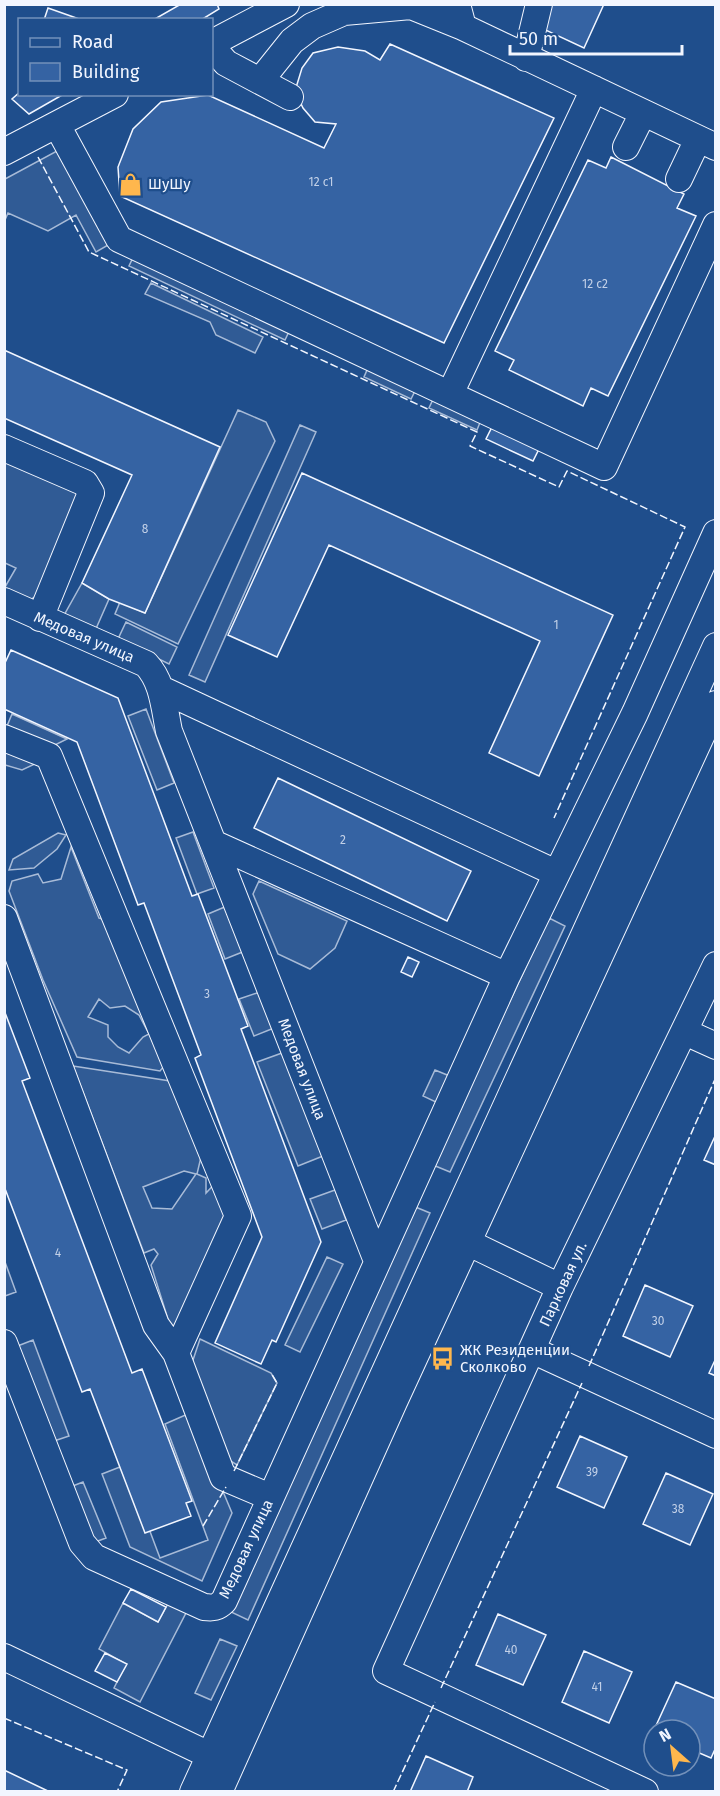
<svg xmlns="http://www.w3.org/2000/svg" width="720" height="1796" font-family="'Fira Sans',sans-serif">
<style>
.built{fill:#305b95;stroke:#a8bbd7;stroke-width:1.5;fill-rule:evenodd}
.building{fill:#3563a3;stroke:#f2f6ff;stroke-width:1.5}
.lines{fill:none;stroke-linecap:round;stroke-linejoin:round}
.minor-casing{stroke:#f2f6ff;stroke-width:28}
.minor{stroke:#1f4e8c;stroke-width:26}
.fence{stroke:#f2f6ff;stroke-width:1.5;stroke-dasharray:8 3;stroke-linecap:butt}
.labels{text-anchor:middle;dominant-baseline:central;stroke-width:4.5;stroke-linejoin:round;paint-order:stroke}
.number-label{font-size:12px;fill:#c3d1e8}
.poi-label{font-size:15px;fill:#f2f6ff;stroke:#1f4e8c;text-anchor:start}
.street-label{font-size:15px;fill:#f2f6ff;stroke:#1f4e8c}
</style>
<rect width="100%" height="100%" fill="#1f4e8c"/>
<path class="built" d="M68,145L110,244L96,252L76,215L48,231L8,213L5,220V179Z
M136,251L292,325L285,340L129,266Z
M151,283L263,337L255,353L216,335L210,322L145,294Z
M371,361L419,383L411,399L364,377Z
M436,393L483,415L477,430L429,408Z
M238,410L266,422L275,441L178,644L115,614L120,602L145,613Z
M300,425L316,432L205,682L189,675Z
M4,456L80,489L53,585L18,608L5,601V587L16,568L5,563Z
M82,583L109,599L91,640L58,626Z
M126,622L177,647L169,664L118,639Z
M146,709L174,783L157,790L128,716Z
M12,714L67,739L51,747L7,726Z
M4,747L39,762L22,770L5,765Z
M193,832L214,888L197,894L176,838Z
M58,833L66,835L57,849L34,868L9,870L13,859Z
M71,847L99,918L118,923L165,1065L160,1071L77,1057L43,980L9,891L12,881L38,874L43,883L61,879ZM99,999L110,1008L125,1006L139,1015L149,1034L143,1037L129,1053L118,1047L108,1037V1025L88,1017Z
M259,881L347,921L335,948L310,969L278,954L253,894Z
M227,906L245,951L225,959L208,914Z
M549,918L565,926L450,1172L433,1165Z
M260,992L274,1028L254,1036L239,999Z
M282,1053L323,1156L298,1166L257,1062Z
M73,1066L170,1081L201,1157L197,1174L206,1178V1193L222,1176L238,1216L172,1332L151,1265L158,1254L154,1249L144,1253ZM184,1171L196,1174L172,1209L152,1208L143,1187Z
M435,1070L452,1077L440,1104L423,1096Z
M335,1190L346,1220L322,1229L310,1199Z
M413,1206L430,1213L248,1620L231,1612Z
M327,1257L343,1264L300,1352L285,1345Z
M5,1262L16,1292L5,1296H4Z
M200,1339L271,1373L277,1383L237,1465L229,1460L192,1363Z
M33,1340L69,1436L51,1442L15,1347Z
M190,1413L232,1513L202,1581L130,1547L102,1474L125,1465L160,1558L208,1540L165,1424Z
M83,1482L106,1538L87,1545L65,1489Z
M170,1600L188,1609L140,1702L114,1688L126,1664L99,1649L123,1603L158,1622Z
M220,1639L237,1646L211,1700L195,1693Z"/>
<path class="building" d="M181,4H217L219,9L201,20H153Z
M549,4H604L584,48L539,27Z
M48,8L82,20H44Z
M390,44L554,118L444,343L120,196L118,167L133,129L161,102L208,95L324,148L336,124L315,122L303,108L295,91L302,68L313,53L338,47L365,51L380,60Z
M20,92V94H64L29,114L12,99Z
M611,157L684,194L677,208L696,216L608,396L591,388L583,406L509,370L514,360L495,351L588,160L606,168Z
M4,350L220,447L145,613L109,599L82,583L132,475L4,418Z
M495,421L542,443L533,461L486,439Z
M302,473L613,615L539,776L489,753L540,641L329,545L277,657L228,635Z
M11,650L118,698L192,896L198,894L248,1026L241,1029L321,1242L276,1342L272,1340L261,1364L215,1343L262,1237L195,1058L201,1055L144,903L138,905L77,742L4,709V665Z
M278,778L471,871L447,921L254,828Z
M408,957L419,962L412,977L401,972Z
M4,1010L30,1078L22,1081L132,1373L142,1369L192,1501L186,1503L191,1516L145,1533L90,1389L82,1392L4,1186Z
M716,1134V1165L704,1160Z
M645,1285L693,1306L670,1357L623,1336Z
M716,1358V1376L709,1373Z
M580,1436L627,1457L604,1508L557,1487Z
M666,1473L713,1494L690,1545L643,1524Z
M131,1589L166,1607L158,1622L123,1603Z
M498,1614L546,1635L523,1685L476,1665Z
M584,1651L632,1672L609,1723L562,1702Z
M105,1653L127,1664L117,1682L95,1671Z
M676,1682L716,1699V1747L711,1758L690,1749V1730H654Z
M426,1756L473,1777L467,1792H410Z
M4,1770L50,1792H4Z"/>
<g class="lines">
<defs>
<path id="minor" d="M457,4L463,27L716,147
M212,43L286,4
M212,47L226,63L290,97
M526,58L539,4
M260,81L292,41L312,26L344,12L411,6L463,27
M57,125L119,239L604,467L716,225
M626,147L643,113
M4,152L115,94
M679,179L698,139
M450,394L594,89
M4,448L85,483L91,493L40,618
M4,601L146,664C163,682 164,707 169,731L377,1261
M161,689L556,873
M4,738L49,756L238,1216L176,1353L223,1477L270,1497
M213,843L507,976
M4,918L156,1325L176,1353
M685,1032L716,1046
M469,1243L560,1287
M4,1343L82,1543L94,1557L204,1607C213,1608 217,1608 224,1601L507,976L635,713L716,533
M532,1350L716,1435
M4,1657L209,1755
M193,1792L716,646
M219,1792L394,1402L716,704
M645,1792L386,1671L560,1287L716,965"/>
</defs>
<use href="#minor" class="minor-casing"/>
<use href="#minor" class="minor"/>
<path class="fence" d="M38,157L89,252L477,432L470,446L559,487L567,471L685,527L554,818
M589,1366L716,1077
M234,1471L277,1383L271,1373
M203,1526L226,1487
M441,1688L582,1383
M4,1718L127,1770L117,1792
M393,1792L435,1702"/>
</g>
<defs>
<symbol id="shop-bare" viewBox="-9 -9 18 18"><path d="M-5-2.5h2.3a2.7 3.5 0 0 1 5.4 0H5L5.5 6h-11ZM-1.5-2.5h3a1.5 2.3 0 0 0-3 0Z" fill="#ffb74d" stroke="#1f4e8c" stroke-width="2.5" paint-order="stroke"/></symbol>
<symbol id="bus-bare" viewBox="-9 -9 18 18"><path d="M-5-6H5V4H4V6H2V4H-2V6H-4V4H-5ZM-3.5-4V0h7V-4ZM-3.5 1.2v1.5H-2V1.2ZM2 1.2v1.5H3.5V1.2Z" fill="#ffb74d" stroke="#1f4e8c" stroke-width="2.5" paint-order="stroke"/></symbol>
</defs>
<g fill-rule="evenodd">
<use href="#shop-bare" x="114" y="168" width="33" height="33"/>
<use href="#bus-bare" x="426" y="1342" width="33" height="33"/>
</g>
<g class="labels">
<g class="number-label">
<text x="321" y="182">12 с1</text>
<text x="595" y="284">12 с2</text>
<text x="145" y="529">8</text>
<text x="556" y="625">1</text>
<text x="343" y="840">2</text>
<text x="207" y="994">3</text>
<text x="58" y="1253">4</text>
<text x="658" y="1321">30</text>
<text x="592" y="1472">39</text>
<text x="678" y="1509">38</text>
<text x="511" y="1650">40</text>
<text x="597" y="1687">41</text>
</g>
<g class="poi-label">
<text x="148" y="184">ШуШу</text>
<text x="460" y="1350">ЖК Резиденции<tspan x="460" dy="17">Сколково</tspan></text>
</g>
<g class="street-label">
<text transform="translate(84 637) rotate(23)">Медовая улица</text>
<text transform="translate(302 1069) rotate(69)">Медовая улица</text>
<text transform="translate(563 1284) rotate(-65)">Парковая ул.</text>
<text transform="translate(246 1549) rotate(-65)">Медовая улица</text>
</g>
</g>
<rect width="720" height="1796" fill="none" stroke="#f2f6ff" stroke-width="12"/>
<rect x="18" y="18" width="195" height="78" fill="#1f4e8c" stroke="#7391ba" stroke-width="1.5"/>
<rect x="30" y="38" width="30" height="9" fill="#1f4e8c" stroke="#7391ba" stroke-width="1.5"/>
<text x="72" y="48" font-size="18" fill="#f2f6ff">Road</text>
<rect x="30" y="63" width="30" height="18" fill="#3563a3" stroke="#7391ba" stroke-width="1.5"/>
<text x="72" y="78" font-size="18" fill="#f2f6ff">Building</text>
<g transform="translate(672 1748) rotate(332)"><circle r="28" fill="#1f4e8c" stroke="#7391ba" stroke-width="1.5"/>
<path d="M0-4.5L10 22L0 15L-10 22Z" fill="#ffb74d"/>
<text y="-9" font-size="16" font-weight="bold" text-anchor="middle" fill="#f2f6ff">N</text>
</g>
<path d="M510 45v9h172v-9" fill="none" stroke="#f2f6ff" stroke-width="3"/>
<text x="519" y="45" font-size="18" fill="#f2f6ff" stroke="#1f4e8c" stroke-width="4.5" paint-order="stroke">50 m</text>
</svg>
